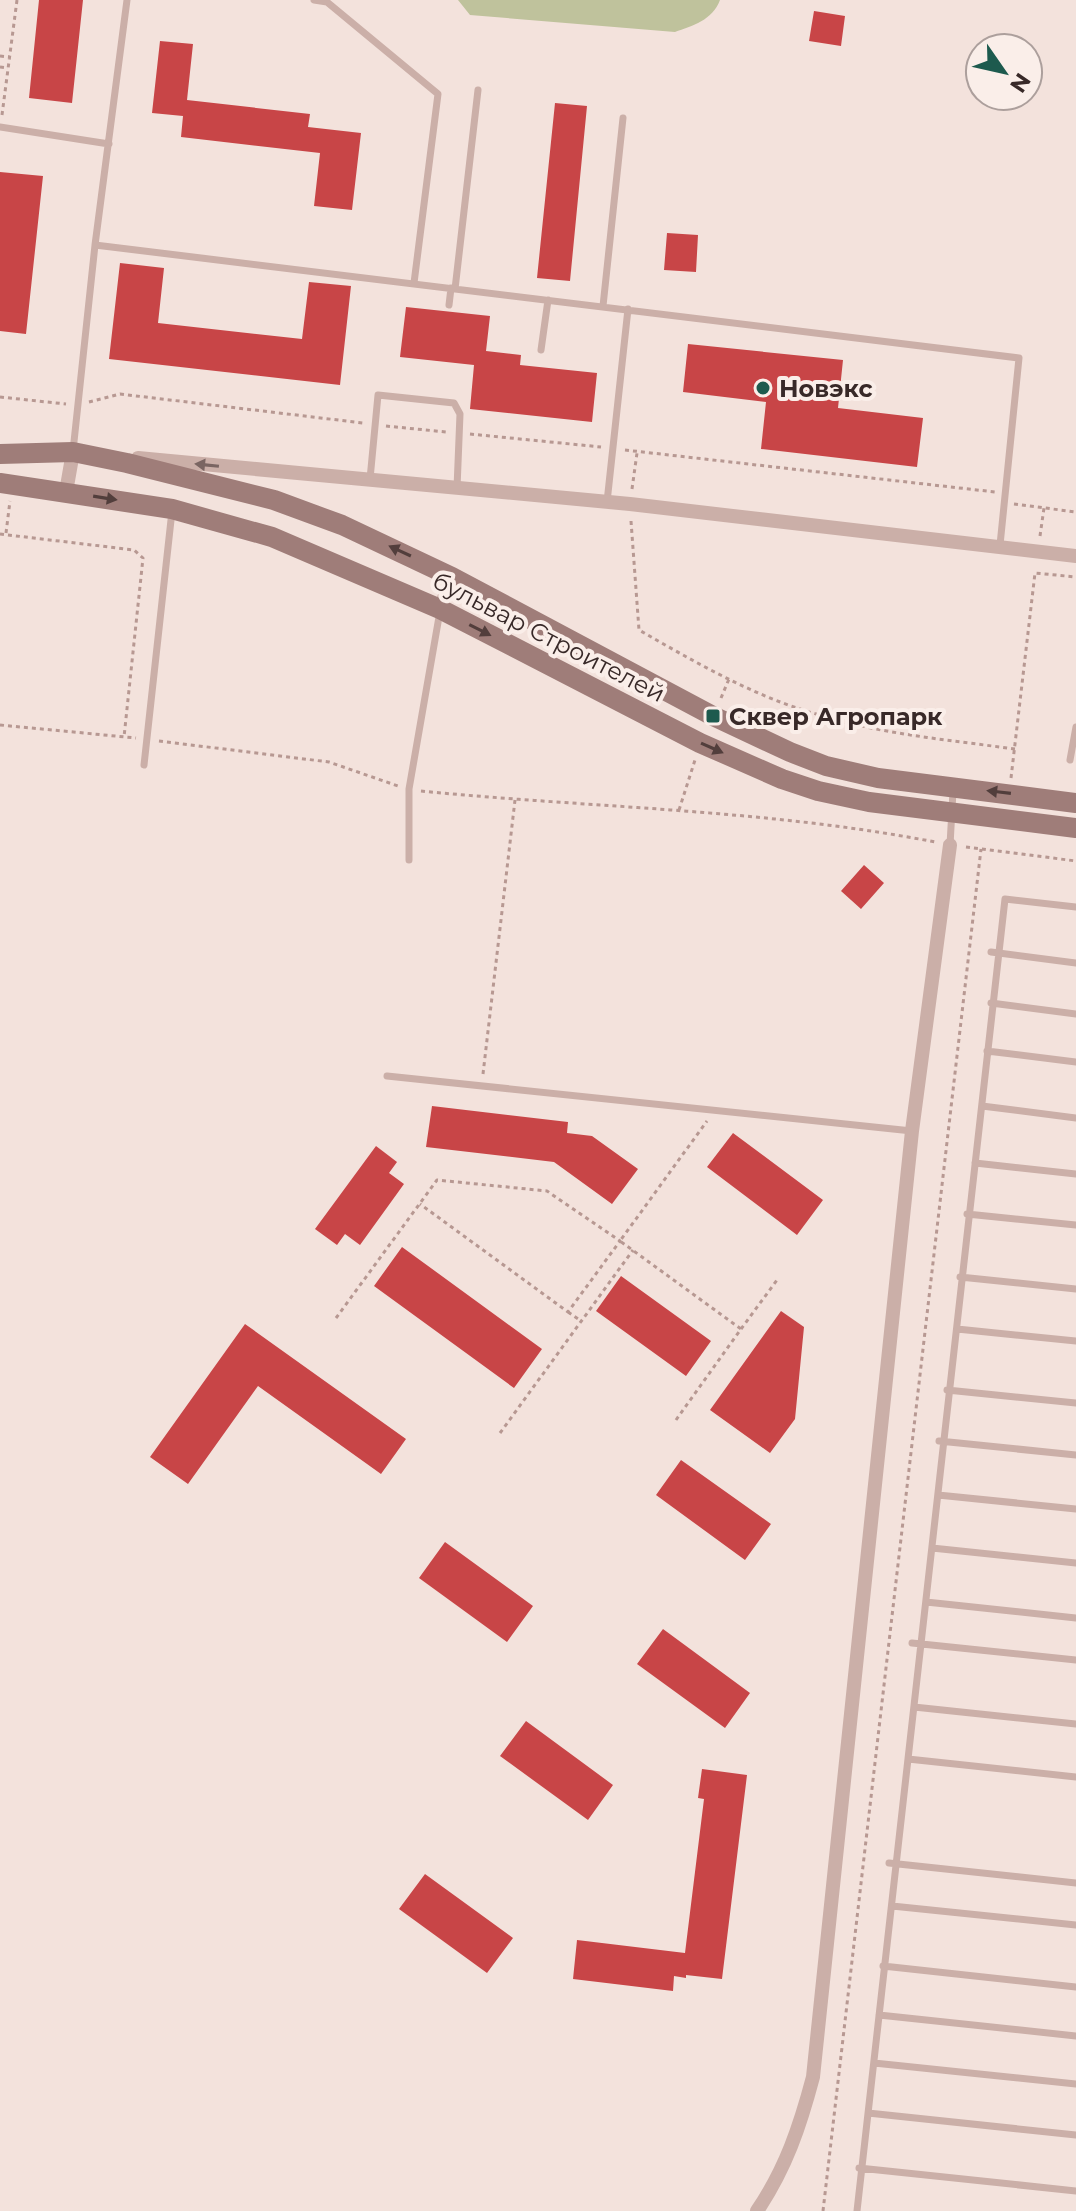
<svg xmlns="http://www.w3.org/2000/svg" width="1076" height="2211" font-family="Montserrat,sans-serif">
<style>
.green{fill:#bfc29c}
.building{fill:#c84547}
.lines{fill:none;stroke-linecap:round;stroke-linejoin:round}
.path{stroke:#b79892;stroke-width:3;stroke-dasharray:4 4;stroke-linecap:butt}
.service{stroke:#cbafa8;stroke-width:7}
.minor{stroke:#cbafa8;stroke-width:14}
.secondary{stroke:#9f7d79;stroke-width:20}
.oneway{fill:#7a6562}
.oneway2{fill:#523e3c}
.poi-dot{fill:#1d5a4e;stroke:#faeee9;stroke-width:3}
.labels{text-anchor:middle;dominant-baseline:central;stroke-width:8;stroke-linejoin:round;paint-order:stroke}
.poi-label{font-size:24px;font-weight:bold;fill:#382928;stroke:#faeee9;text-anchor:start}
.street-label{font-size:24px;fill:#382928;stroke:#faeee9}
</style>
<rect width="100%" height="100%" fill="#f3e2dc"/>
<path class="green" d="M458,0H720C713,20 692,26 675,32L470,15Z"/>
<path class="building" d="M39,0H83L72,103L29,98Z
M814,11L845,16L841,46L809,41Z
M160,41L193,44L187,100L310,114L308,127L361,133L352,210L314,206L320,153L181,137L183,116L152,113Z
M555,103L587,106L570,281L537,278Z
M0,172L43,176L26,334L0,331Z
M667,233L698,235L696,272L664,270Z
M120,263L164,268L158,323L302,339L309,282L351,286L340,385L109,359Z
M406,307L490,316L486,351L521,355L520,365L597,373L592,422L470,409L474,365L400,357Z
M688,344L843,360L838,408L923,418L917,467L761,449L766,402L683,392Z
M864,865L884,883L861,909L841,891Z
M432,1106L568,1122L567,1133L592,1136L638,1169L612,1204L554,1162L426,1147Z
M733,1133L823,1200L797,1235L707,1167Z
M376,1146L397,1162L389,1173L404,1184L360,1245L345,1234L337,1245L315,1229Z
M402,1247L542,1349L514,1388L374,1286Z
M621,1276L711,1341L686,1376L596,1311Z
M781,1311L804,1327L795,1419L770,1453L710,1410Z
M245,1324L406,1439L381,1474L258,1386L188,1484L150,1457Z
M681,1460L771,1524L745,1560L656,1495Z
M445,1542L533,1606L507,1642L419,1578Z
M663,1629L750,1693L725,1728L637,1664Z
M526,1721L613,1785L588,1820L500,1756Z
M702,1769L747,1775L722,1979L686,1975V1978L674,1976L673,1991L573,1979L577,1940L685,1953L704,1799L698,1798Z
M425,1874L513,1938L487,1973L399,1909Z"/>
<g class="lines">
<path class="path" d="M0,56L10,57
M0,67L8,68
M2,115L17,0
M0,397L66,404
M89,402L120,394L363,423
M386,426L446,432
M470,434L601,447
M625,450L995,492
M632,489L637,453
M1014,504L1076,512
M631,521L639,630C695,662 753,696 816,714C880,734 949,740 1015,749
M6,533L10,501
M0,534L134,550L143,558L124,737
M1040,536L1044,508
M721,698L729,679
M0,725L136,738
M159,741L329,762L398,786
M1011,778L1035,573L1076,577
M421,791C592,808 765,809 935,842
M679,810L695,760
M966,847L1076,861
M483,1074L515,800
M568,1312L581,1321
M336,1318L437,1180L547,1191L620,1241L568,1312L420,1204
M741,1329L777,1280
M676,1420L741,1329L620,1241L707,1121
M500,1433L633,1250
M823,2211L981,849"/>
<path class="service" d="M314,0L327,2L438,94L414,283
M0,127L109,144
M95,245L1019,358L1000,545
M455,289L478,90
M449,305L451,288
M603,306L623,118
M541,350L548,300
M73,451L95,245L127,0
M370,479L378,395L454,403L460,414L457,488
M607,502L628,309
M1070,760L1076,727
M144,765L172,511
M950,845L953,791
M409,860V789L440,611
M991,952L1076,963
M991,1003L1076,1014
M987,1051L1076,1062
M387,1076L912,1131
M982,1106L1076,1118
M975,1163L1076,1174
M967,1214L1076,1225
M960,1277L1076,1289
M957,1329L1076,1341
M947,1390L1076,1403
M939,1441L1076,1455
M938,1495L1076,1509
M932,1548L1076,1563
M926,1602L1076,1618
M912,1643L1076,1660
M914,1707L1076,1724
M908,1759L1076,1777
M889,1863L1076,1883
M892,1906L1076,1925
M883,1966L1076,1987
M879,2015L1076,2036
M874,2063L1076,2084
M868,2113L1076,2135
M859,2168L1076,2191
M857,2211L1005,899L1076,907"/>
<path class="minor" d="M138,458L630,504L1076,556
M66,492L73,452L81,453
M440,609L452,577
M757,2211C786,2168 800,2126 813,2077L912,1131L950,845"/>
<path class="secondary" d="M0,454L73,452L127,463L274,500L342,525L452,577L713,716L790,752L826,766L878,778L1076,803
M0,483L172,509L272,537L440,609L700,743L782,779L818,791L869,802L1076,828"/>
</g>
<defs><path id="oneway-solid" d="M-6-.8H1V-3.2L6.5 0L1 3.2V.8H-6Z" transform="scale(2)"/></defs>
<use class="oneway" href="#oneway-solid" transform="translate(207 465) rotate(-174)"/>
<g class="oneway2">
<use href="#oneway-solid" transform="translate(105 498) rotate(9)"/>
<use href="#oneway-solid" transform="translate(400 551) rotate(-155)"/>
<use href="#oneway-solid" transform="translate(480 630) rotate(27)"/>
<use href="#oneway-solid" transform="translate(712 748) rotate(24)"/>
<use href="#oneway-solid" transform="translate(999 792) rotate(-173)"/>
</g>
<g class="poi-dot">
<circle cx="763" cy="388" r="8"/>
<rect x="705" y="708" width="16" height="16" rx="4"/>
</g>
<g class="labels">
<g class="poi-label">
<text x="779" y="388">Новэкс</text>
<text x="729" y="716">Сквер Агропарк</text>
</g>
<g class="street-label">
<text transform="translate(549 637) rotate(27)">бульвар Строителей</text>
</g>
</g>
<g transform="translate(1004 72) rotate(124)"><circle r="38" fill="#faeee9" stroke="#ac9f9c" stroke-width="2"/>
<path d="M0-6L14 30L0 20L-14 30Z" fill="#1d5a4e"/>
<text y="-12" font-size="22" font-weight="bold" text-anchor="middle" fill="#382928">N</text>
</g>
</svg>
